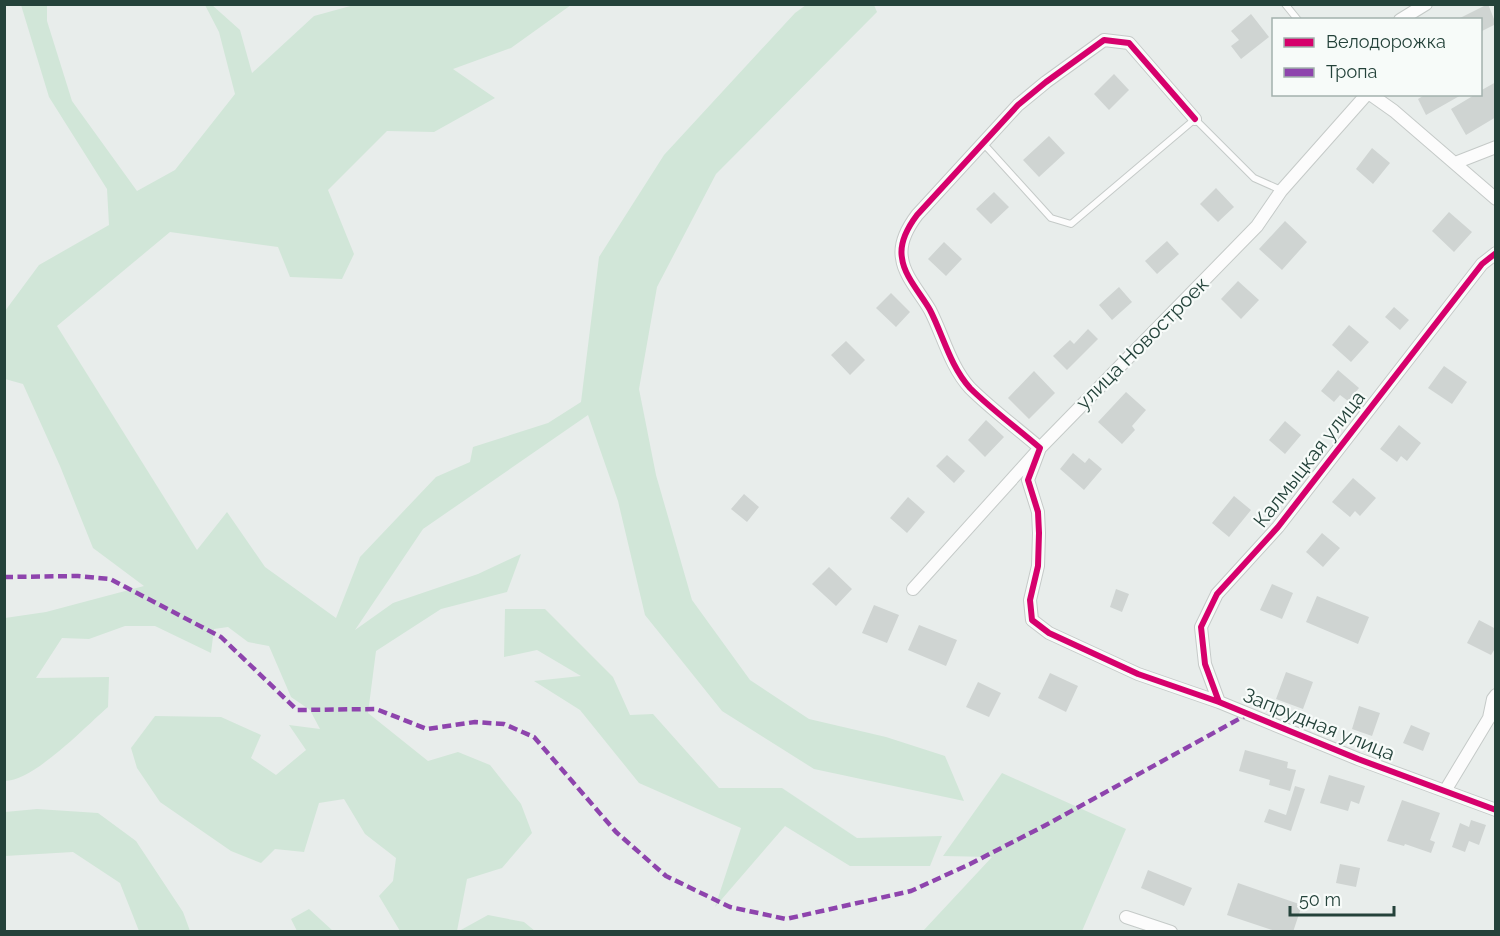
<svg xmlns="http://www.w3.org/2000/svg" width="1500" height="936" font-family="Raleway,sans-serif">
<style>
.green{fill:#d1e6d8}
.building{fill:#cfd4d2}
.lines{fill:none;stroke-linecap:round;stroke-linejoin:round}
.lane-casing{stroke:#c5cac8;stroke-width:8}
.street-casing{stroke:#c5cac8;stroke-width:14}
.lane{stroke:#fcfcfc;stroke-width:6}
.street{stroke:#fcfcfc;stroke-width:12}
.quiet{stroke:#8e44ad;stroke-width:4.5;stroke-dasharray:9 4.5;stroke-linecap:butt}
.cycleway-casing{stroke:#f7fbf9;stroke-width:10}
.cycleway{stroke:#d6006c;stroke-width:6}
.labels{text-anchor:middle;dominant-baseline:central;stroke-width:4.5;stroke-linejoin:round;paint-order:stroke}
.street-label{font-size:20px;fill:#24423a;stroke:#f7fbf9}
</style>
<rect width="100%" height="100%" fill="#e8edeb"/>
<path class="green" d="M21,5H47V21L72,101L137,191L175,170L235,94L219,32L205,5H212L240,30L252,73L314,16L354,5H571L511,48L453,69L495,98L434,132L387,131L328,190L354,254L342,279L290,277L278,247L170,232L57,326L197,550L227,512L265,567L336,618L360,557L436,477L470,462L473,447L548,423L581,402L599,257L664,155L795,13L806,5H874L877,12L716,174L657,287L639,389L656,475L692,600L750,680L809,719L886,737L945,756L964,801L814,769L722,711L645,615L618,501L588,415L423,529L355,630L393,603L478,574L521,554L507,592L441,609L376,651L368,713L428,761L458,752L490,765L521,804L532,833L502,868L467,879L457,931H400L379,896L393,881L396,858L365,834L344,799L319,803L304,852L275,849L261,863L231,851L160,802L137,768L131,748L155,716L221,717L261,735L251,758L276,775L306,750L289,725L320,729L310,710L291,697L269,646L248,642L228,627L214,629L211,653L155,626H125L89,639L62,638L36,678L109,677L108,707C85,727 35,780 5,781V618L46,612L144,586L93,548L60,466L23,384L5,379V311L39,265L109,225L107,189L49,97Z
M505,609H545L613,677L630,715L653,714L719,788H782L857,838L942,836L930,866H850L785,826L715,907L741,828L639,783L580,710L534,681L581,676L537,650L504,657Z
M1002,773L1126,829L1082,931H923L992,857L943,856Z
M37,809L98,813L136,841L183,912L190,931H139L120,883L73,852L5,856V812Z
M309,909L333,931H297L291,919Z
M488,915L524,922L535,931H459Z"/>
<path class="building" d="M1488,4L1496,24L1480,32V20H1456Z
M1251,14L1269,37L1241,59L1231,46L1239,40L1231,31Z
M1114,74L1129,90L1109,110L1094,94Z
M1496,82V117L1466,135L1451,109L1476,94H1480V91Z
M1426,94H1463L1426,115L1418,99Z
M1049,136L1065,153L1039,177L1023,160Z
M1372,148L1390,163L1373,184L1356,169Z
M1216,188L1234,207L1218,222L1200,204Z
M994,192L1009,207L991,224L976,209Z
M1449,212L1472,232L1454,252L1432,231Z
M1285,221L1307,242L1282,270L1259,249Z
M1167,241L1179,254L1157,274L1145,261Z
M944,242L962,259L946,276L928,259Z
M1238,281L1259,300L1241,319L1221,299Z
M1119,287L1132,302L1112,320L1099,305Z
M891,293L910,312L896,327L876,308Z
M1394,307L1409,320L1400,330L1385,317Z
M1349,325L1369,342L1351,362L1332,345Z
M1088,329L1098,339L1067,370L1053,356L1070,340L1074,344Z
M846,341L865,360L850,375L831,355Z
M1444,366L1467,382L1452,404L1428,388Z
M1338,370L1359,388L1348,401L1340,395L1334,402L1321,391Z
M1034,371L1055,393L1029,419L1008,398Z
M1126,392L1146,410L1132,426L1135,430L1122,444L1098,422Z
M986,420L1004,437L985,457L968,440Z
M1285,421L1301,435L1285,454L1269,440Z
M1399,425L1421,443L1407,461L1401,456L1397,462L1380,449Z
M1073,453L1085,463L1089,458L1102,469L1084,490L1060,469Z
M947,455L965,471L954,483L936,466Z
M1353,478L1376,498L1360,516L1355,511L1350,517L1332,502Z
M744,494L759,507L747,522L731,509Z
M1234,496L1251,510L1229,537L1212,523Z
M908,497L925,512L907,533L890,518Z
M1322,533L1340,548L1323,567L1306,552Z
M829,567L852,589L836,606L812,584Z
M1272,584L1293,593L1282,619L1260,610Z
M1116,589L1129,594L1122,612L1110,607Z
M1317,596L1369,617L1358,644L1306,622Z
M874,605L899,615L887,643L862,633Z
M1479,620L1496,629V647L1491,655L1467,643Z
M919,625L957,640L946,666L908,650Z
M1286,672L1313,682L1303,709L1276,699Z
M1050,673L1078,686L1066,712L1038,698Z
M978,682L1001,693L989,717L966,707Z
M1359,706L1380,713L1372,736L1352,729Z
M1411,725L1430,733L1423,751L1403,743Z
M1245,750L1288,762L1287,768L1296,770L1290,791L1269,785L1270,780L1239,771Z
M1329,775L1365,786L1359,804L1351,801L1348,811L1320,803Z
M1295,786L1305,789L1291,831L1264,822L1269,809L1286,815Z
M1402,800L1440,813L1430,840L1435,842L1431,853L1405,844L1404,846L1387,841Z
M1471,820L1486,825L1479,845L1469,841L1465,852L1452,847L1460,823L1469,827Z
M1340,864L1360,868L1356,887L1336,883Z
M1148,870L1192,888L1184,906L1141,888Z
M1238,883L1302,905L1293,932H1278L1227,915Z"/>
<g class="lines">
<defs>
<path id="lane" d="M1285,4L1298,20
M983,143L1051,218L1071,224L1195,119L1254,178L1281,190"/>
<path id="street" d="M1400,20L1426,4
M1370,94L1394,111L1496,199
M1195,119L1129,43L1104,40L1046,82L1018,105L917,215C908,227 899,242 902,258C904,276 921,294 930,310C943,335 950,366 970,388C991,409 1017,428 1040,448L1028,480L1038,512L1039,533L1038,566L1030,600L1032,620L1049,633L1138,674L1219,702L1358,759L1496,810
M1455,163L1496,147
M913,589L1040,448L1257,226L1281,191L1367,94
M1219,702L1205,664L1201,627L1217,594L1278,527L1482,264L1496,253
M1445,791L1489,718L1493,699L1496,695
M1126,917L1171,932"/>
</defs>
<use href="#lane" class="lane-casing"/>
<use href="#street" class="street-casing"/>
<use href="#lane" class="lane"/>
<use href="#street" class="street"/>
<path class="quiet" d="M4,577L78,576L110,579L221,637L297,710L376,709L427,729L475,722L504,724L534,737L616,832L666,876L730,907L786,919L911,891L970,864L1044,826L1248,714"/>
<defs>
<path id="cycleway" d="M1195,119L1129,43L1104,40L1046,82L1018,105L917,215C908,227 899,242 902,258C904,276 921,294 930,310C943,335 950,366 970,388C991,409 1017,428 1040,448L1028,480L1038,512L1039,533L1038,566L1030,600L1032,620L1049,633L1138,674L1219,702L1358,759L1496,810
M1219,702L1205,664L1201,627L1217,594L1278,527L1482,264L1496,253"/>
</defs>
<use href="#cycleway" class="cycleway-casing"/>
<use href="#cycleway" class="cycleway"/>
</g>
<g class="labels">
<g class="street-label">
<text transform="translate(1142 343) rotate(-45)">улица Новостроек</text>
<text transform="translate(1309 459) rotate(-52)">Калмыцкая улица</text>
<text transform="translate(1319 724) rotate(22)">Запрудная улица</text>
</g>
</g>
<rect width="1500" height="936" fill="none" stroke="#24423a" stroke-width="12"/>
<rect x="1272" y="18" width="210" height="78" fill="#f7fbf9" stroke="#a3b1ad" stroke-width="1.5"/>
<rect x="1284" y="38" width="30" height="9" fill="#d6006c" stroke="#a3b1ad" stroke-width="1.5"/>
<text x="1326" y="48" font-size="18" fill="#24423a">Велодорожка</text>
<rect x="1284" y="68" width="30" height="9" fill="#8e44ad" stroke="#a3b1ad" stroke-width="1.5"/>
<text x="1326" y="78" font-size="18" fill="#24423a">Тропа</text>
<path d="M1290 906v9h104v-9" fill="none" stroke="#24423a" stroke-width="3"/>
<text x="1299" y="906" font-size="18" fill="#24423a" stroke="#f7fbf9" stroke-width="4.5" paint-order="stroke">50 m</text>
</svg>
